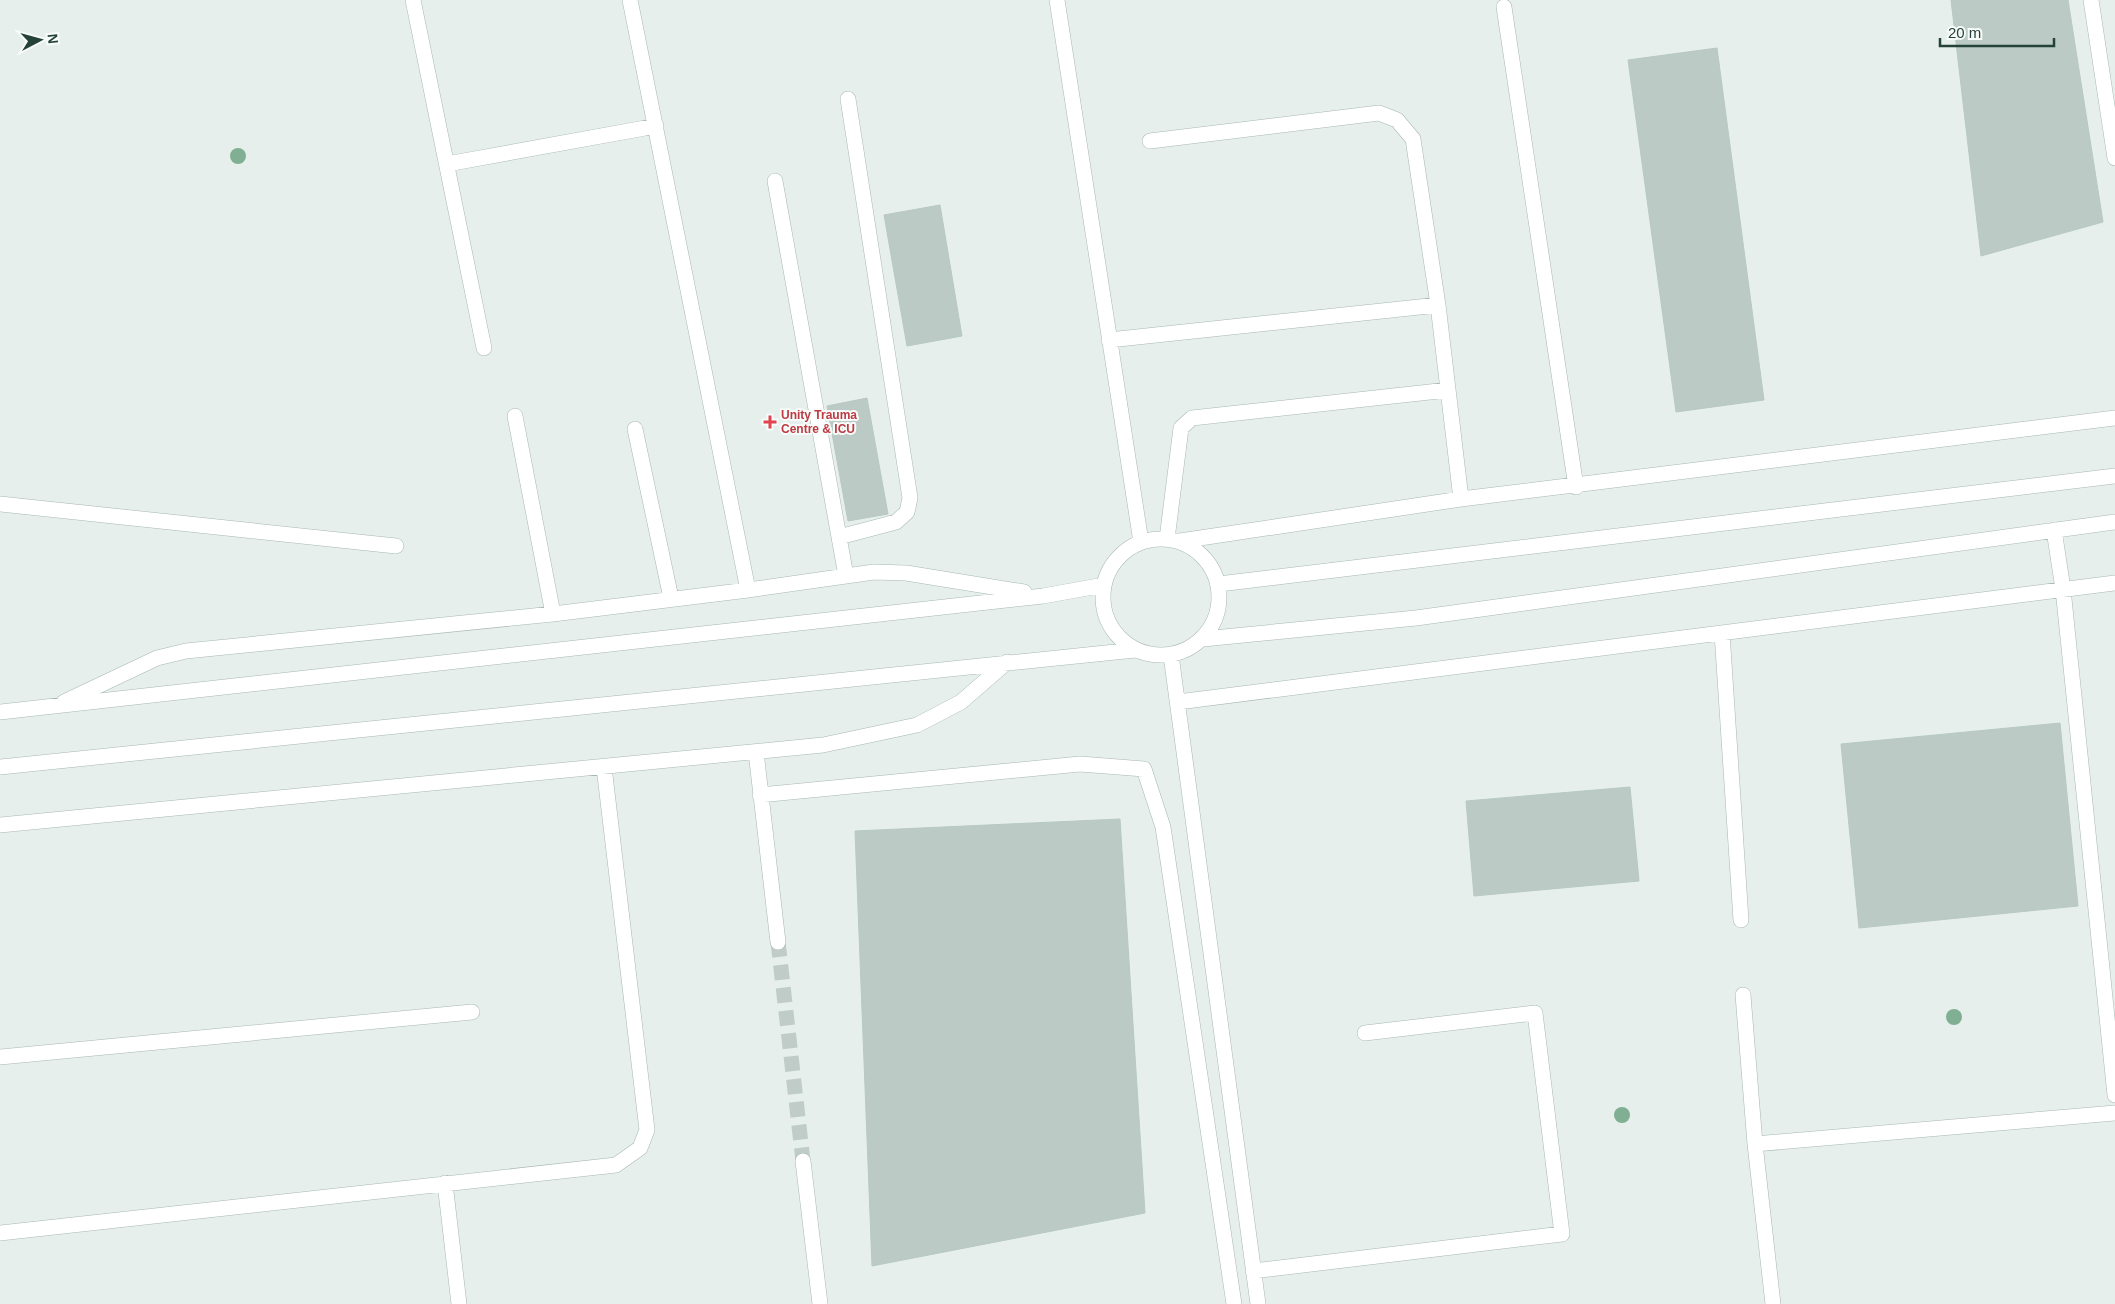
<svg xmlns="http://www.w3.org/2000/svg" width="2115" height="1304" font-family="Arial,sans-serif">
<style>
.building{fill:#bbcac4;stroke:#b8c9c2}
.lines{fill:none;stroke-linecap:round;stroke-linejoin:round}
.minor-tunnel{stroke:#bfccc8;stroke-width:15;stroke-dasharray:15 8;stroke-linecap:butt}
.minor-casing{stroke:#a8b8b2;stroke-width:16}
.minor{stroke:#fff;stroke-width:15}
.tree{fill:#80af93}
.health-dot{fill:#e0444e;stroke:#f7fbf9;stroke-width:2}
.labels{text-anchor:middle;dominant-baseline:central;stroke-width:4;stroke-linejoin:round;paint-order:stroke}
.health-label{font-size:12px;font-weight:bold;fill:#be3a42;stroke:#f7fbf9;text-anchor:start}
</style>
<rect width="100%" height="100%" fill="#e6efeb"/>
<path class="building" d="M1951,0H2068L2103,222L1981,256Z
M1717,48L1764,400L1676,412L1628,60Z
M940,205L962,336L907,346L884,215Z
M867,398L888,514L848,521L827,406Z
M2060,723L2078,906L1859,928L1841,744Z
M1630,787L1639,881L1474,896L1466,801Z
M1120,819L1145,1213L872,1266L855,831Z"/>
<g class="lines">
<path class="minor-tunnel" d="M778,942L803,1161"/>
<defs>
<path id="minor" d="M413,0L484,348
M630,0L748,590
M1057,0L1141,542
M2091,0L2115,158
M1504,7L1576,487
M1150,141L1379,113L1397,120L1413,139L1438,305L1461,499
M447,164L656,126
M775,181L846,576
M1109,340L1438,305
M515,416L553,614
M635,429L671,598
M0,504L396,546
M2054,530L2063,589L2115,1095
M839,537L896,522L907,512L910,498L848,99
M1103 597a58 58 0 1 1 116 0a58 58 0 1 1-116 0Z
M1167,539L1181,428L1192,418L1448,390
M1180,541L1461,499L2115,418
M1219,584L2115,476
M1722,633L1741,920
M1203,639L1416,618L2115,522
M1171,655L1258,1304
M64,702L157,658L186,651L553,614L748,590L874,572L906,573L1024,592
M1178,702L2115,583
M0,712L1043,596L1104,585
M756,752L778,942
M0,767L1135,650
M760,795L1080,764L1144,769L1163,827L1234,1304
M0,825L823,745L917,725L961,702L1007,662
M1743,995L1755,1144L1773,1304
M0,1057L472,1012
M1755,1144L2115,1113
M803,1161L820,1304
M445,1183L459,1304
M0,1233L616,1165L640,1148L647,1130L604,767
M1253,1271L1562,1234L1535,1013L1365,1033"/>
</defs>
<use href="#minor" class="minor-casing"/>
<use href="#minor" class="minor"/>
</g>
<g class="tree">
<circle cx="238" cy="156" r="8"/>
<circle cx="1954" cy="1017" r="8"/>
<circle cx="1622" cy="1115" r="8"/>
</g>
<path class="health-dot" d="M767.5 414.5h5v5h5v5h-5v5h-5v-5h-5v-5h5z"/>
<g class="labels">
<g class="health-label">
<text x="781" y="415">Unity Trauma<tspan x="781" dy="14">Centre &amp; ICU</tspan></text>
</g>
</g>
<g transform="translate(40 40) rotate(84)" stroke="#f7fbf9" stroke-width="4" paint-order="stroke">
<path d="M0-4L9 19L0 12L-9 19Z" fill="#24423a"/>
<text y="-8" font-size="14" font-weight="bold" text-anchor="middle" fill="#24423a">N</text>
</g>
<path d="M1940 38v8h114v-8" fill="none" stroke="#24423a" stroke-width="2.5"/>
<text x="1948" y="38" font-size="15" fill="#24423a" stroke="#f7fbf9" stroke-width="4" paint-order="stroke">20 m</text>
</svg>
